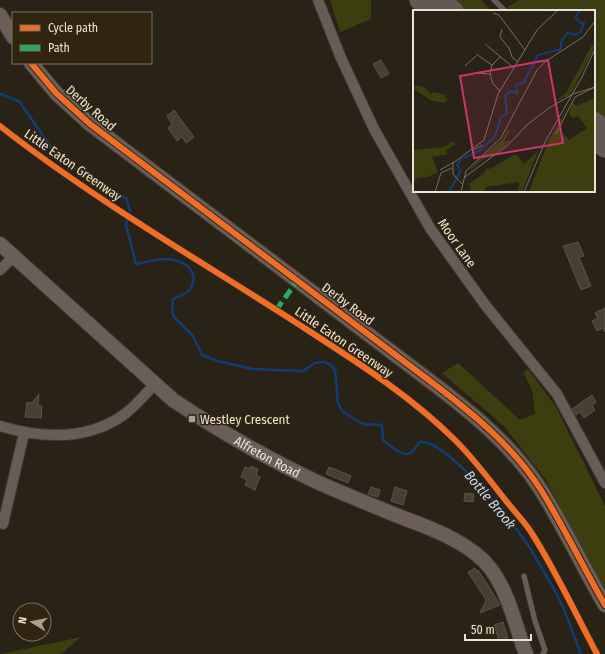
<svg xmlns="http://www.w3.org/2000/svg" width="605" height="654" font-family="'Fira Sans Condensed',sans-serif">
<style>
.green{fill:#3d3e0f}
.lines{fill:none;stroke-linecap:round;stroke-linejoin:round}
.stream{stroke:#123c75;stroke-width:2.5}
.building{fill:#474031;stroke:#585248}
.lane-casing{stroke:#423d33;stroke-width:6}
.street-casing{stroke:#423d33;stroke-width:12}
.secondary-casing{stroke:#423d33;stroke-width:16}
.highway-casing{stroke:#423d33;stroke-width:20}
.lane{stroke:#685c58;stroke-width:5}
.street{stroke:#685c58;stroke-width:10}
.secondary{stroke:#6b5e58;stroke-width:14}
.highway{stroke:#635952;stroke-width:19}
.quiet{stroke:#26ab63;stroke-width:5;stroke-dasharray:10 5;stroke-linecap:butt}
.cycleway-casing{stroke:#31250f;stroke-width:8}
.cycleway{stroke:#ee6e29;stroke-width:6}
.poi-dot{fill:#a6a092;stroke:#31250f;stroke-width:1.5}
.labels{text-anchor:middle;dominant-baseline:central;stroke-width:3;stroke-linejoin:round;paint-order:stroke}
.street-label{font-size:13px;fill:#eae3d5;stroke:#31250f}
.poi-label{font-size:13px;fill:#eae3d5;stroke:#31250f;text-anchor:start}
.water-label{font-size:14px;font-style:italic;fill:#bfd9fe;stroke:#31250f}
.inset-river{fill:none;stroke:#123c75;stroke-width:2}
.inset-road{fill:none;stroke:#767063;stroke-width:1}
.view{fill:#c8366d;fill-opacity:0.15;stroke:#c8366d;stroke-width:2}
.inset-edge{fill:none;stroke:#eae3d5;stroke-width:2}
</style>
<rect width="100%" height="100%" fill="#292317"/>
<path class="green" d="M330,0H371V19L340,32Z
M449,0H481L491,11H462Z
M519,0H605V120L594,112V11H502Z
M458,363L520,420L535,414L532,390L523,372L528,369L556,407L605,506V591L546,480L505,427L442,373Z
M81,637L61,654H1Z"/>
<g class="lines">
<path class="stream" d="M0,94L19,101L59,159L126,198L130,211L126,225L136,264C146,262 159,258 169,259C184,261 200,271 191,288C188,294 179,296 173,299L172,312L174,317L193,336L202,355L218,361L252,369L303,371L315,363L324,362L331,365L335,370L338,403L343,412L363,424L382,425L383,440C390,445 403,459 412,452C415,449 417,445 420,442C447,439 517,527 531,550C540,565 549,580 557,595C567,613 573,635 581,654"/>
</g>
<path class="building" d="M381,60L389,74L381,78L373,64Z
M174,110L194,137L186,143L182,137L177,141L168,128L172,124L167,116Z
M578,242L584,256L579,257L591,286L581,290L563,246Z
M605,308V332L603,328L597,331L592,321L598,318L595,313Z
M39,394L38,405L42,406L41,418L25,417L27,402L32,403Z
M592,395L596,402L592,405L595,410L584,418L580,412L576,415L572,409Z
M251,466L258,469L256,475L260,477L255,490L245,485L247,480L241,477L245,467L250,469Z
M329,467L351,476L348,483L326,474Z
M371,487L380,490L378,497L368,494Z
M395,487L407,491L403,505L391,501Z
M465,493L474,494L473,502L464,501Z
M475,568L476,571L478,570L488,585L500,605L480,613L486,600L468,572Z
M503,622L508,638L499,641L494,625Z"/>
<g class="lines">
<defs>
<path id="lane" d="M494,0L505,11
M524,576L535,621L545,650L543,654"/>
<path id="street" d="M318,0L341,58L374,129L430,228L486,306L557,394L605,483
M0,270L14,256
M0,426C40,438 85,441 122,416C134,408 145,394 155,384
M3,524L24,433"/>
<g id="secondary">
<path d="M0,15L13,37"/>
<path d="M31,63L56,93L90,124L430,381C471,412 513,446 541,490C564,527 583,567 605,605"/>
<path id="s1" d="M0,244L173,400C218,430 266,458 315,481C341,493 367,503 393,514C424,526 459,537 484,561C508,586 514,623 526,654"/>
</g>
<path id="highway" d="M419,0L432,11
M442,0L454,11
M594,121L605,129
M594,140L605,148"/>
</defs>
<use href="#lane" class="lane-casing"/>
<use href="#street" class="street-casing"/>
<use href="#secondary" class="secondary-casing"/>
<use href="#highway" class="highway-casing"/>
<use href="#lane" class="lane"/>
<use href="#street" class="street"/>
<use href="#secondary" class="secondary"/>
<use href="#highway" class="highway"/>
<path class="quiet" d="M276,310L298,280"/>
<defs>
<path id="cycleway" d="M31,63L56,93L90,124L430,381C471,412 513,446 541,490C564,527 583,567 605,605
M0,126C92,198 194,257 292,320C349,357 408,393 456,441C473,458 488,478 503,497C512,509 523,520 531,532C556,571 575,613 597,654"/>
</defs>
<use href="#cycleway" class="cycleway-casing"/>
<use href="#cycleway" class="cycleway"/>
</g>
<rect class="poi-dot" x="188" y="415" width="8" height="8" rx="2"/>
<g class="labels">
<g class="street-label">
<text transform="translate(91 108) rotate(41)">Derby Road</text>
<text transform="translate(73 165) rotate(35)">Little Eaton Greenway</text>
<text transform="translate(457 243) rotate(55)">Moor Lane</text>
<text transform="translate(348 304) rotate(37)">Derby Road</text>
<text transform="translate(344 342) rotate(34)">Little Eaton Greenway</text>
<text stroke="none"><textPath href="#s1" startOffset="343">Alfreton Road</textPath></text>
</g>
<g class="poi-label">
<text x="200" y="419">Westley Crescent</text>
</g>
<g class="water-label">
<text transform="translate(490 500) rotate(50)">Bottle Brook</text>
</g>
</g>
<g transform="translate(413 10)">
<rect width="182" height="182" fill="#292317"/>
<path d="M179,35L182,36L178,45L157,85L142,91L153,83ZM4,75L12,78L18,84L21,82L32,85L34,90L31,93L17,90L0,78ZM182,88V182H116L135,132L156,95L145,118L156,130L174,118L165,106L159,108L156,103L160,92L163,96ZM95,119L97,121L91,131H98L81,145L69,150L55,163L64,151L90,129ZM39,132L43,134L33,140L34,144L19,147L25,162L15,167L4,168L0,173V140L30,137ZM125,141L109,182H105L106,172L73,177L71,182H58L56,174L71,163L74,158L77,159L103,144L111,154Z" fill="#3d3e0f"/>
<path class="inset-river" d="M47,159L44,155L48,149L68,140L82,126L88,107L94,103L92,86L97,81L104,83L103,75L111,72L125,45L148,39V32L155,22L161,25L167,23L171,13H167L162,7L167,0M36,182L48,160"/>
<path class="inset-road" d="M80,3L86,5L112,40M89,19L87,27L96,38L99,47L105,52M72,34L101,58M63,44L79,55M87,47L79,55L77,64L80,74L87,81M52,56L63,46M64,63L77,64M143,124L162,87L182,77M59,138L60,140L70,135M27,160L41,152M52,167L95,135L115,114L136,98L160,84L182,77M49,174L40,164V153L71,130L85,84L124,20L145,0M22,182L28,163L39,158M48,182L53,161L88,128L124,60L133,51L170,27L182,11M111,182L132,132L169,67L182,39"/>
<path class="view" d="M135,50L150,133L61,148L47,66Z"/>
<rect width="182" height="182" class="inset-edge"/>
</g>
<rect x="12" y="12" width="140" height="52" fill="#31250f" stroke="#7b715e"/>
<rect x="20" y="25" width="20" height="6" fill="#ee6e29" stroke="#7b715e"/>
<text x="48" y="32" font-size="12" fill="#eae3d5">Cycle path</text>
<rect x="20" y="45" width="20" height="6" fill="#26ab63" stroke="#7b715e"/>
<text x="48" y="52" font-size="12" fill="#eae3d5">Path</text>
<g transform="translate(32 622) rotate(280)"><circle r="19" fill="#31250f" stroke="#7b715e"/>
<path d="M0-3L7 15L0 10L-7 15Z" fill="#a6a092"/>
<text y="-6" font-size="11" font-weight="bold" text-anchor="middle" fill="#eae3d5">N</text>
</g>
<path d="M465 634v6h66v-6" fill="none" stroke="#eae3d5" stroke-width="2"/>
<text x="471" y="634" font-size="12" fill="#eae3d5" stroke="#31250f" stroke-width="3" paint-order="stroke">50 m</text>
</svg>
